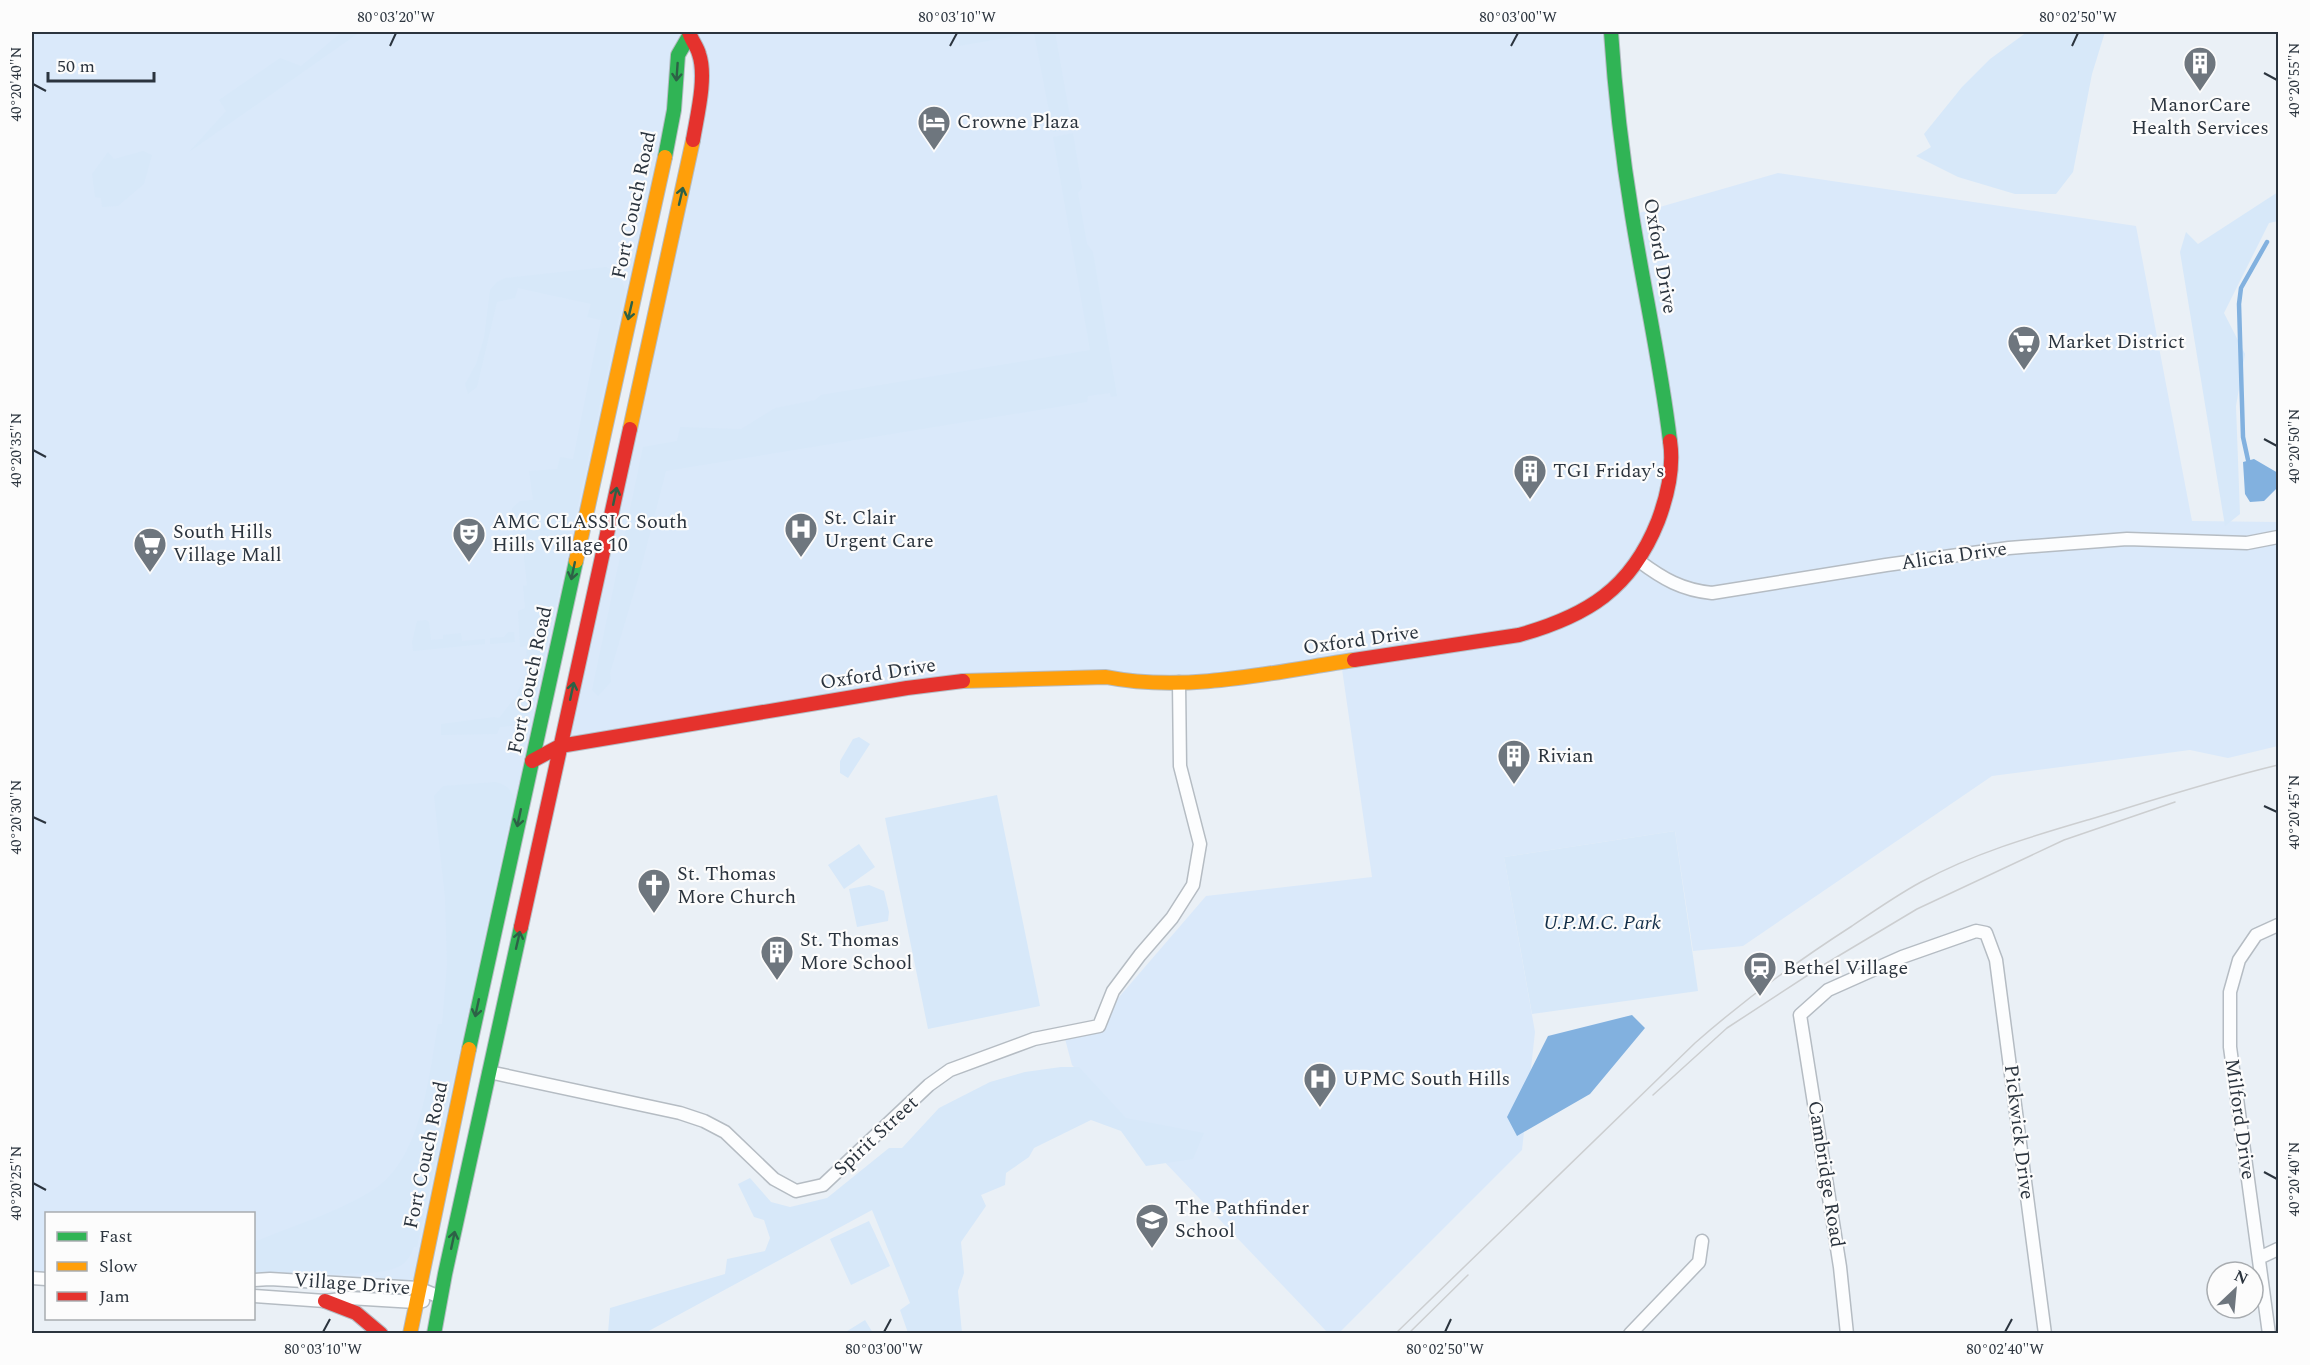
<svg xmlns="http://www.w3.org/2000/svg" width="2310" height="1365" font-family="Spectral,serif">
<style>
.built{fill:#dae9fa}
.green{fill:#d7e8f9}
.water{fill:#82b1df}
.lines{fill:none;stroke-linecap:round;stroke-linejoin:round}
.stream{stroke:#82b1df;stroke-width:4.5}
.street-casing{stroke:#b5bcc3;stroke-width:15}
.fast-casing{stroke:#b5bcc3;stroke-width:16}
.slow-casing{stroke:#b5bcc3;stroke-width:16}
.jam-casing{stroke:#b5bcc3;stroke-width:16}
.street{stroke:#fcfdfe;stroke-width:12}
.fast{stroke:#30b455;stroke-width:14}
.slow{stroke:#ff9f0a;stroke-width:14}
.jam{stroke:#e5322d;stroke-width:14}
.tram{stroke:#ccced0;stroke-width:1.5}
.oneway{stroke:#2d6146}
.ticks{fill:none;stroke:#2b343e;stroke-width:2}
.labels{text-anchor:middle;dominant-baseline:central;stroke-width:4.5;stroke-linejoin:round;paint-order:stroke}
.poi-label{font-size:20px;fill:#2b343e;stroke:#fcfcfc;text-anchor:start}
.street-label{font-size:20px;fill:#2b343e;stroke:#fcfcfc}
.park-label{font-size:20px;font-style:italic;fill:#122e48;stroke:#fcfcfc}
.neatline{fill:none;stroke:#2b343e;stroke-width:2}
.ticks-label{font-size:15px;text-anchor:middle;fill:#2b343e}
</style>
<rect width="100%" height="100%" fill="#eaf0f6"/>
<path class="built" d="M32,32H1611L1632,215L1778,173L2136,226L2192,521L2278,522V746L2228,758L2190,750L1992,776L1743,946L1693,951L1675,831L1504,857L1535,1032L1522,1150L1339,1333H1328L1072,1065L1065,1039L1107,1011L1206,896L1372,877L1341,662L1269,673L1016,677L560,746L696,121L690,37L418,1288L254,1280V1214H46V1279L32,1278Z"/>
<path class="green" d="M342,32H360L189,152L226,111L219,100L280,58L301,66Z
M959,32H1055L1072,128L1053,132L1034,33L959,46Z
M2027,32H2105L2092,74L2073,172L2056,194H2015L1958,177L1916,156L1931,147L1924,134L1962,87L1990,59Z
M1073,133L1082,188L1078,193L1087,244L1093,252L1117,396L1111,397L1110,393L1088,396L1087,402L666,471L640,572L610,673L611,682L598,696L592,690L643,447L677,441L680,427L741,429L775,408L815,400L821,395L1090,350L1053,137Z
M143,151L152,155L144,184L118,206L102,207L101,198L95,197L92,174L108,152L114,159Z
M2278,192V221L2269,223L2224,313L2245,354L2236,406L2240,514L2225,526L2180,252L2186,232L2198,244Z
M606,267C618,272 622,278 625,290L535,701C527,721 522,726 500,727L497,734L441,735V724L495,717L499,718L516,696L525,674L527,646L520,647L518,611L525,608L523,586L527,585L521,528L513,529L512,508L520,501L533,500L529,471L557,469L560,457L573,459L601,320L587,317L591,304L518,288L515,298L497,302L477,387L468,394L465,384L476,364L484,338L490,290L497,282L505,278Z
M426,620L429,622L431,640L443,639V635L461,633L462,641L485,639V644L413,651L412,642L417,621Z
M508,632H514L515,642L490,644V638L504,637Z
M859,737L870,744L848,778L840,773V761L853,739Z
M496,782C506,785 512,789 514,799L417,1247H414C411,1255 407,1262 400,1266C382,1276 341,1273 320,1274L319,1277L254,1272V1242C290,1227 344,1210 376,1188C422,1156 429,1075 438,1024H442L447,965L445,898L434,796L443,786Z
M997,795L1040,1006L928,1029L885,818Z
M1675,831L1698,991L1532,1014L1504,857Z
M859,844L875,867L844,889L828,865Z
M869,885L884,891L889,912L888,921L857,927L849,889Z
M1061,1067H1079L1126,1118L1204,1133L1193,1159L1146,1166L1121,1131L1091,1120L1034,1148L1029,1157L1006,1173L1005,1185L981,1195L986,1206L961,1242L964,1273L958,1291L962,1333H908L900,1310L910,1303L872,1210L645,1333H608L610,1308L725,1274L727,1259L765,1251L770,1238L764,1220L754,1217L738,1184L750,1178L771,1202L790,1207L827,1198L889,1148H902L939,1108L990,1082L1025,1072Z
M869,1221L890,1266L851,1285L830,1239Z
M865,1320L873,1333H844Z"/>
<path class="water" d="M2254,459L2278,473V487L2264,501L2250,502L2245,494L2243,462Z
M1632,1015L1645,1028L1590,1094L1517,1136L1507,1117L1548,1036Z"/>
<g class="lines">
<path class="stream" d="M2248,460L2243,437L2239,304L2241,288L2267,242"/>
<defs>
<path id="street" d="M1639,561C1663,579 1682,590 1712,593L1886,565L2009,548L2127,539L2247,543L2278,537
M489,1072L680,1113L704,1121L725,1132L774,1179L796,1191L823,1185L929,1085L950,1070L1034,1039L1099,1026L1113,991L1140,955L1172,918L1193,885L1200,844L1180,766L1179,682
M2259,1258L2278,1249
M32,1278L46,1279
M254,1280L270,1279L418,1288L440,1297
M254,1296L325,1301L349,1298L415,1302L423,1301
M1630,1334L1699,1262L1702,1241
M1847,1334L1840,1267L1800,1015L1828,990L1902,957L1976,931L1986,933L1996,960L2045,1334
M2269,1334L2230,1047V992L2239,960L2256,935L2278,925"/>
<path id="fast" d="M1611,32C1615,93 1622,154 1632,215C1644,290 1661,365 1670,441
M665,157L674,110L678,55L689,36
M469,1049L576,561
M434,1334L445,1274L521,927"/>
<path id="slow" d="M630,429L693,140
M576,561L665,157
M963,681L1106,677C1187,693 1274,672 1354,660
M410,1334L469,1049"/>
<path id="jam" d="M689,32C691,40 697,46 699,54C707,77 697,116 693,140
M1354,660L1519,635C1587,616 1631,589 1658,521C1667,497 1674,467 1670,441
M532,761L560,746L907,688L963,681
M521,927L630,429
M325,1301L356,1313L381,1334"/>
</defs>
<use href="#street" class="street-casing"/>
<use href="#fast" class="fast-casing"/>
<use href="#slow" class="slow-casing"/>
<use href="#jam" class="jam-casing"/>
<use href="#street" class="street"/>
<use href="#fast" class="fast"/>
<use href="#slow" class="slow"/>
<use href="#jam" class="jam"/>
<path class="tram" d="M1653,1095L1727,1028L1825,964L1917,909L2064,840L2175,802
M1395,1334L1695,1043C1745,999 1796,962 1852,926C1874,911 1897,895 1921,882C1974,853 2033,836 2091,819C2153,800 2215,780 2278,765
M1408,1334L1468,1275"/>
</g>
<defs><path id="oneway-shaft" d="M-6 0H5M1.5-3L5.5 0L1.5 3" fill="none" stroke-width="1.6" stroke-linecap="round" stroke-linejoin="round" transform="scale(1.5)"/></defs>
<g class="oneway">
<use href="#oneway-shaft" transform="translate(677 72) rotate(94)"/>
<use href="#oneway-shaft" transform="translate(681 196) rotate(-77)"/>
<use href="#oneway-shaft" transform="translate(630 311) rotate(103)"/>
<use href="#oneway-shaft" transform="translate(615 496) rotate(-78)"/>
<use href="#oneway-shaft" transform="translate(573 571) rotate(102)"/>
<use href="#oneway-shaft" transform="translate(572 691) rotate(-78)"/>
<use href="#oneway-shaft" transform="translate(519 818) rotate(102)"/>
<use href="#oneway-shaft" transform="translate(518 940) rotate(-77)"/>
<use href="#oneway-shaft" transform="translate(477 1008) rotate(102)"/>
<use href="#oneway-shaft" transform="translate(453 1240) rotate(-78)"/>
</g>
<path class="ticks" d="M390,46L396,33M950,46L957,33M1511,46L1518,33M2072,46L2078,33M2264,73L2277,80M33,84L46,91M2264,439L2277,446M33,450L46,457M2264,806L2277,812M33,817L46,823M2264,1172L2277,1179M33,1183L46,1190M323,1332L330,1319M884,1332L891,1319M1445,1332L1451,1319M2005,1332L2012,1319"/>
<defs>
<symbol id="building-pin" viewBox="-11 -11 22 30"><path d="M0 17L-7.5 6A9.5 9.5 0 1 1 7.5 6Z" fill="#6e767e" stroke="#fcfcfc"/><path d="M-4-6H4V6H1V3H-1V6H-4ZM-2.5-4.3h1.7v1.8h-1.7ZM.8-4.3h1.7v1.8H.8ZM-2.5-1h1.7V.8h-1.7ZM.8-1h1.7V.8H.8Z" fill="#fff"/></symbol>
<symbol id="hotel-pin" viewBox="-11 -11 22 30"><path d="M0 17L-7.5 6A9.5 9.5 0 1 1 7.5 6Z" fill="#6e767e" stroke="#fcfcfc"/><path d="M-6-4.5h1.5V1H6V5H4.5V3h-9V5H-6ZM-4 0a1.8 1.8 0 1 1 3.6 0ZM.5 0V-2.5h3Q6-2.5 6 0Z" fill="#fff"/></symbol>
<symbol id="supermarket-pin" viewBox="-11 -11 22 30"><path d="M0 17L-7.5 6A9.5 9.5 0 1 1 7.5 6Z" fill="#6e767e" stroke="#fcfcfc"/><path d="M-6-5.5h2.5l.6 2H6L4.5 2H-2.5L-4.4-4H-6ZM-1.5 3.2a1.3 1.3 0 1 0 .1 0ZM3 3.2a1.3 1.3 0 1 0 .1 0Z" fill="#fff"/></symbol>
<symbol id="hospital-pin" viewBox="-11 -11 22 30"><path d="M0 17L-7.5 6A9.5 9.5 0 1 1 7.5 6Z" fill="#6e767e" stroke="#fcfcfc"/><path d="M-5-5h3v3.5h4V-5h3V5h-3V1.5h-4V5h-3Z" fill="#fff"/></symbol>
<symbol id="theatre-pin" viewBox="-11 -11 22 30"><path d="M0 17L-7.5 6A9.5 9.5 0 1 1 7.5 6Z" fill="#6e767e" stroke="#fcfcfc"/><path d="M-5-5.5Q0-4 5-5.5V0Q5 5 0 6Q-5 5-5 0ZM-3.3-2.5H-1v1.5H-3.3ZM1-2.5H3.3v1.5H1ZM-2.8 1Q0 5.5 2.8 1Z" fill="#fff"/></symbol>
<symbol id="church-pin" viewBox="-11 -11 22 30"><path d="M0 17L-7.5 6A9.5 9.5 0 1 1 7.5 6Z" fill="#6e767e" stroke="#fcfcfc"/><path d="M-1.2-6h2.4v3.5h3.3v2.4h-3.3V6h-2.4V-.1h-3.3v-2.4h3.3Z" fill="#fff"/></symbol>
<symbol id="station-pin" viewBox="-11 -11 22 30"><path d="M0 17L-7.5 6A9.5 9.5 0 1 1 7.5 6Z" fill="#6e767e" stroke="#fcfcfc"/><path d="M-3-6H3Q5-6 5-4V2Q5 4 3 4L4.5 6H3L1.5 4h-3L-3 6H-4.5L-3 4Q-5 4-5 2V-4Q-5-6-3-6ZM-3.5-4v3h7v-3ZM-3.5 1v1.5H-2V1ZM2 1v1.5H3.5V1Z" fill="#fff"/></symbol>
<symbol id="school-pin" viewBox="-11 -11 22 30"><path d="M0 17L-7.5 6A9.5 9.5 0 1 1 7.5 6Z" fill="#6e767e" stroke="#fcfcfc"/><path d="M0-5L7-2L0 1L-7-2ZM-4 1L0 2.5L4 1V4Q0 6-4 4Z" fill="#fff"/></symbol>
</defs>
<g fill-rule="evenodd">
<use href="#building-pin" x="2181" y="44" width="38" height="52"/>
<use href="#hotel-pin" x="915" y="103" width="38" height="52"/>
<use href="#supermarket-pin" x="2005" y="323" width="38" height="52"/>
<use href="#building-pin" x="1511" y="452" width="38" height="52"/>
<use href="#hospital-pin" x="782" y="510" width="38" height="52"/>
<use href="#theatre-pin" x="450" y="515" width="38" height="52"/>
<use href="#supermarket-pin" x="131" y="525" width="38" height="52"/>
<use href="#building-pin" x="1495" y="737" width="38" height="52"/>
<use href="#church-pin" x="635" y="866" width="38" height="52"/>
<use href="#building-pin" x="758" y="933" width="38" height="52"/>
<use href="#station-pin" x="1741" y="949" width="38" height="52"/>
<use href="#hospital-pin" x="1301" y="1060" width="38" height="52"/>
<use href="#school-pin" x="1133" y="1201" width="38" height="52"/>
</g>
<g class="labels">
<g class="poi-label">
<text x="2200" y="105" text-anchor="middle">ManorCare<tspan x="2200" dy="23">Health Services</tspan></text>
<text x="957" y="122">Crowne Plaza</text>
<text x="2047" y="342">Market District</text>
<text x="1553" y="471">TGI Friday's</text>
<text x="824" y="518">St. Clair<tspan x="824" dy="23">Urgent Care</tspan></text>
<text x="492" y="522">AMC CLASSIC South<tspan x="492" dy="23">Hills Village 10</tspan></text>
<text x="173" y="532">South Hills<tspan x="173" dy="23">Village Mall</tspan></text>
<text x="1537" y="756">Rivian</text>
<text x="677" y="874">St. Thomas<tspan x="677" dy="23">More Church</tspan></text>
<text x="800" y="940">St. Thomas<tspan x="800" dy="23">More School</tspan></text>
<text x="1783" y="968">Bethel Village</text>
<text x="1343" y="1079">UPMC South Hills</text>
<text x="1175" y="1208">The Pathfinder<tspan x="1175" dy="23">School</tspan></text>
</g>
<g class="street-label">
<text transform="translate(634 205) rotate(-78)">Fort Couch Road</text>
<text transform="translate(1660 256) rotate(80)">Oxford Drive</text>
<text transform="translate(1954 556) rotate(-8)">Alicia Drive</text>
<text transform="translate(1361 640) rotate(-8)">Oxford Drive</text>
<text transform="translate(878 674) rotate(-9)">Oxford Drive</text>
<text transform="translate(530 680) rotate(-78)">Fort Couch Road</text>
<text transform="translate(2240 1119) rotate(82)">Milford Drive</text>
<text transform="translate(2019 1132) rotate(83)">Pickwick Drive</text>
<text transform="translate(876 1136) rotate(-43)">Spirit Street</text>
<text transform="translate(426 1155) rotate(-78)">Fort Couch Road</text>
<text transform="translate(1826 1174) rotate(81)">Cambridge Road</text>
<text transform="translate(352 1284) rotate(4)">Village Drive</text>
</g>
<g class="park-label">
<text x="1602" y="923">U.P.M.C. Park</text>
</g>
</g>
<rect width="2310" height="1365" fill="none" stroke="#fcfcfc" stroke-width="66"/>
<rect x="45" y="1212" width="210" height="108" fill="#fcfcfc" stroke="#a8acb0" stroke-width="1.5"/>
<rect x="57" y="1232" width="30" height="9" fill="#30b455" stroke="#a8acb0" stroke-width="1.5"/>
<text x="99" y="1242" font-size="18" fill="#2b343e">Fast</text>
<rect x="57" y="1262" width="30" height="9" fill="#ff9f0a" stroke="#a8acb0" stroke-width="1.5"/>
<text x="99" y="1272" font-size="18" fill="#2b343e">Slow</text>
<rect x="57" y="1292" width="30" height="9" fill="#e5322d" stroke="#a8acb0" stroke-width="1.5"/>
<text x="99" y="1302" font-size="18" fill="#2b343e">Jam</text>
<g transform="translate(2235 1290) rotate(26)"><circle r="28" fill="#fcfcfc" stroke="#a8acb0" stroke-width="1.5"/>
<path d="M0-4.5L10 22L0 15L-10 22Z" fill="#6e767e"/>
<text y="-9" font-size="16" font-weight="bold" text-anchor="middle" fill="#2b343e">N</text>
</g>
<path d="M48 72v9h106v-9" fill="none" stroke="#2b343e" stroke-width="3"/>
<text x="57" y="72" font-size="18" fill="#2b343e" stroke="#fcfcfc" stroke-width="4.5" paint-order="stroke">50 m</text>
<rect x="33" y="33" width="2244" height="1299" class="neatline"/>
<g class="ticks-label">
<text x="396" y="22">80°03'20"W</text>
<text x="957" y="22">80°03'10"W</text>
<text x="1518" y="22">80°03'00"W</text>
<text x="2078" y="22">80°02'50"W</text>
<text transform="translate(2294 80) rotate(-90)" y="5">40°20'55"N</text>
<text transform="translate(16 84) rotate(-90)" y="5">40°20'40"N</text>
<text transform="translate(2294 446) rotate(-90)" y="5">40°20'50"N</text>
<text transform="translate(16 450) rotate(-90)" y="5">40°20'35"N</text>
<text transform="translate(2294 812) rotate(-90)" y="5">40°20'45"N</text>
<text transform="translate(16 817) rotate(-90)" y="5">40°20'30"N</text>
<text transform="translate(2294 1179) rotate(-90)" y="5">40°20'40"N</text>
<text transform="translate(16 1183) rotate(-90)" y="5">40°20'25"N</text>
<text x="323" y="1354">80°03'10"W</text>
<text x="884" y="1354">80°03'00"W</text>
<text x="1445" y="1354">80°02'50"W</text>
<text x="2005" y="1354">80°02'40"W</text>
</g>
</svg>
